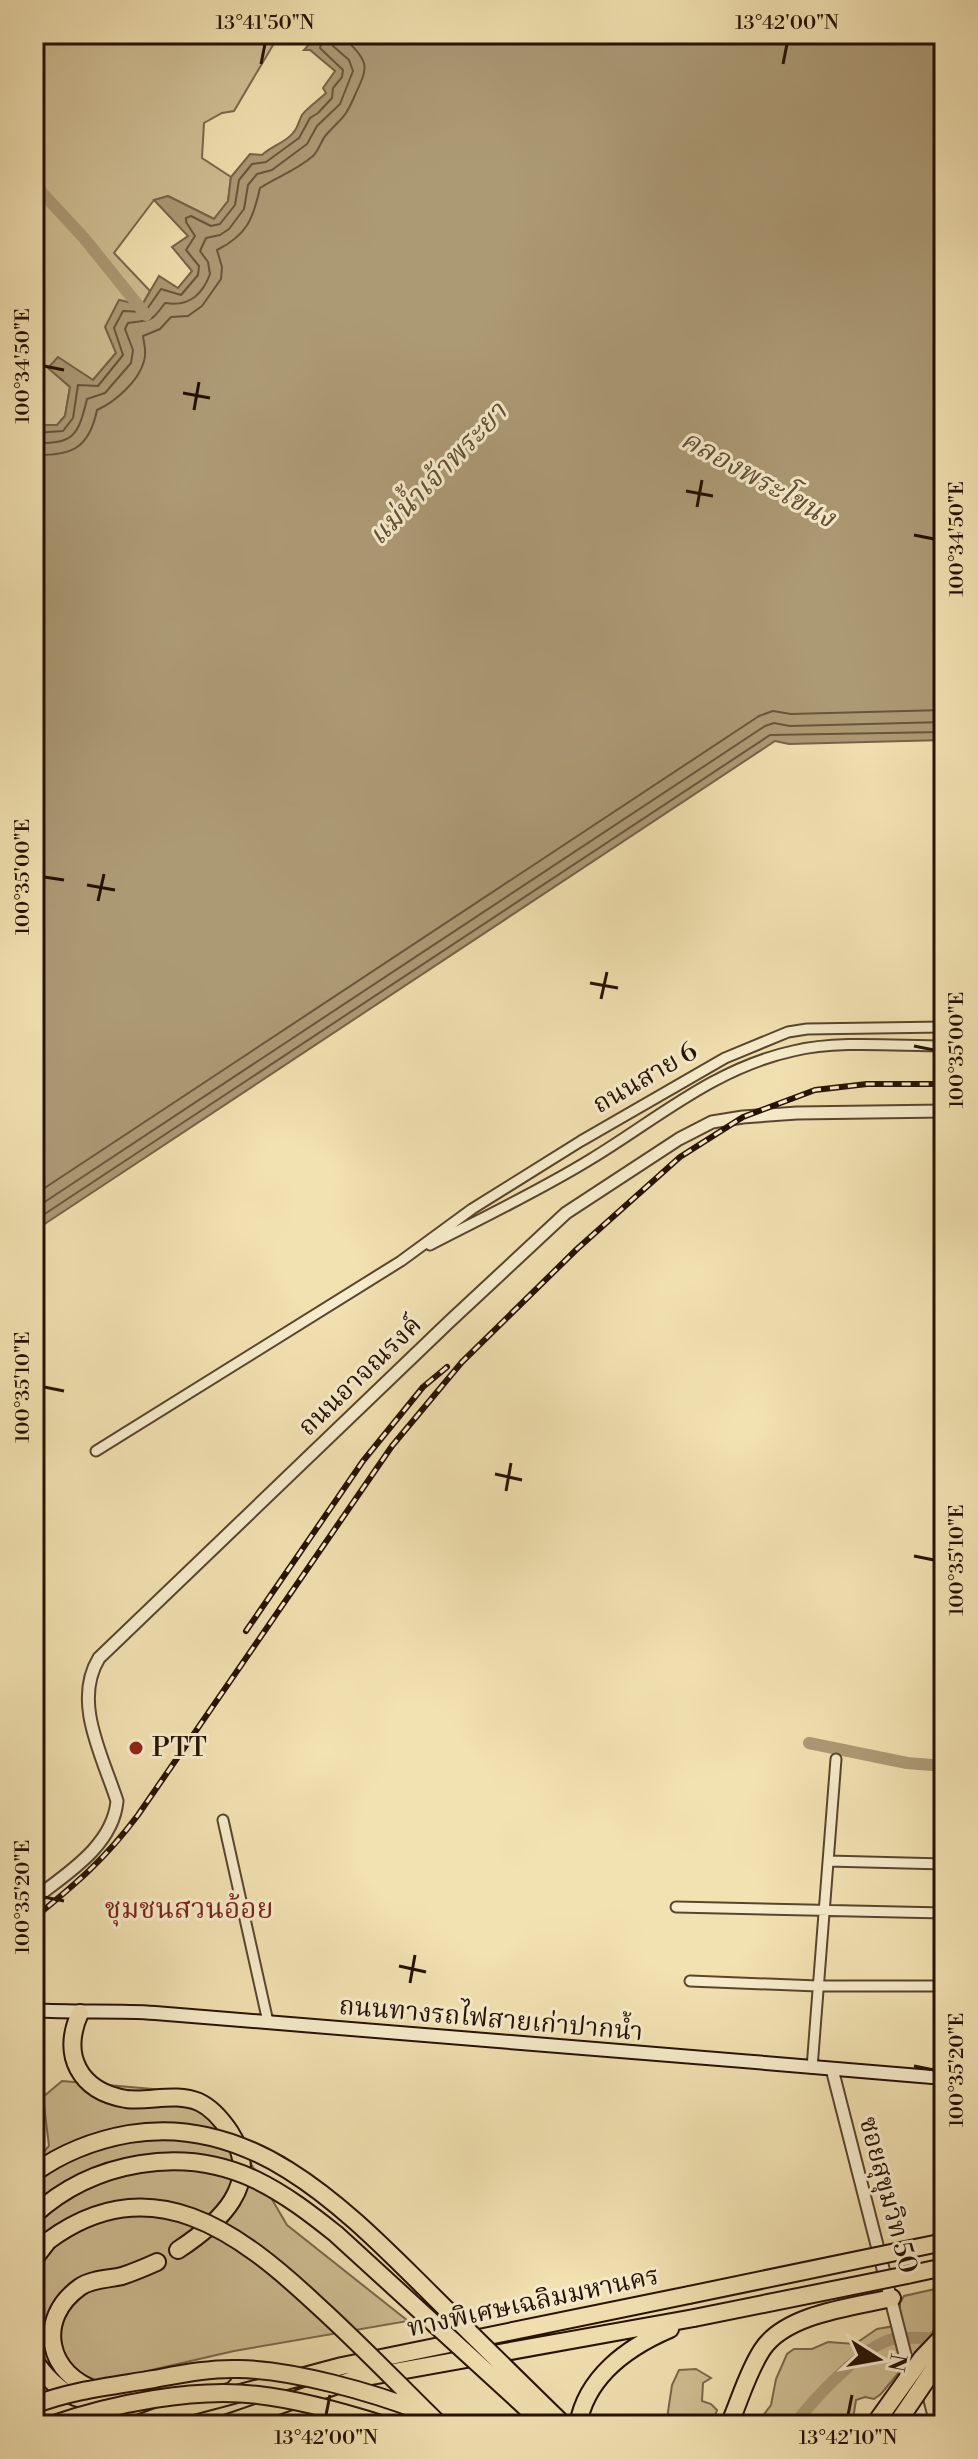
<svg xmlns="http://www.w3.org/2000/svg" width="978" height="2459" font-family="'Libre Bodoni','Noto Serif Thai',serif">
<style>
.green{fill:#cfbe93;stroke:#7a684a;stroke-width:2}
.water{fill:#ac9a75;stroke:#766346;stroke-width:2}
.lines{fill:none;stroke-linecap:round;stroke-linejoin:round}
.shore{stroke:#68563a;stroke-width:2}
.canal{stroke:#ac9a75;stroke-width:12}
.motorway-tunnel{stroke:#d3c296;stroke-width:16;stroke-dasharray:16 8;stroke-linecap:butt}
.minor-casing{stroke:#58452c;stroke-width:13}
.tertiary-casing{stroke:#58452c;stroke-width:15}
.secondary-casing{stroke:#251100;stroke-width:16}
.motorway-casing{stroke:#251100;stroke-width:20}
.minor{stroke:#f7eccc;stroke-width:9}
.tertiary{stroke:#f7eccc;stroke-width:11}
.secondary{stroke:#f7eccc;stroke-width:12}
.motorway{stroke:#f2e1b1;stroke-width:16}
.rail-casing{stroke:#251100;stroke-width:6}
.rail{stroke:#f7eccc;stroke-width:3;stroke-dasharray:9;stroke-linecap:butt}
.motorway-bridge-casing{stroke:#251100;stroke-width:20;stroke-linecap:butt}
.motorway-bridge{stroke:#f2e1b1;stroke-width:16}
.ticks{fill:none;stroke:#251100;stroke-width:3}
.poi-dot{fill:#8f2418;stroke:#f7eccc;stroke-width:3}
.labels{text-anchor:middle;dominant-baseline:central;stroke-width:6;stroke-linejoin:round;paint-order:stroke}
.street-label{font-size:26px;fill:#251100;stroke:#f7eccc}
.poi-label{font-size:26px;fill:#251100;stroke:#f7eccc;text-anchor:start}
.water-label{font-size:28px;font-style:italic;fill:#624f35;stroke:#f7eccc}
.neighbourhood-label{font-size:28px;fill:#7a1f14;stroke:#f7eccc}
.neatline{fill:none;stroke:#251100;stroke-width:3}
.ticks-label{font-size:20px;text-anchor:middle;fill:#251100}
</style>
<rect width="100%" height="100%" fill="#f2e1b1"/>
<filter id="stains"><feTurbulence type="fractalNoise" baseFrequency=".0025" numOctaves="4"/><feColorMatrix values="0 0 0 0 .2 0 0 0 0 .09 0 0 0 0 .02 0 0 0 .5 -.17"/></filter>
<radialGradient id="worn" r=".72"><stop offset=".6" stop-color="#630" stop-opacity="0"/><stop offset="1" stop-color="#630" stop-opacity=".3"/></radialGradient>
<path class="green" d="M44,34H264L273,45L234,111L222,113L204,123L202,158L231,177L228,201L214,219L168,196L154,200L114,253L150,291L116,353L93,380L58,358L49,368L70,387L65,416L57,425H34V44Z
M62,2081L198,2093L226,2121L287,2225L408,2321L234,2351L34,2397V2163L49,2146L43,2097Z
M944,2287V2318L881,2394L874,2399L865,2397L856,2400L853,2419L836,2420L833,2425H756L771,2405L776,2379L787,2354L794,2349H812L828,2342L855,2344L877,2329L894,2326L900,2321V2303L904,2296Z
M696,2369L711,2378L703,2383L702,2401L711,2404L717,2410L712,2425H666L672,2385L679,2370Z"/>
<path class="water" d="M318,34H944V740L789,744L775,741L34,1231V425H57L65,416L70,387L48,368L58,357L93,380L116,353L105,327L119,300L142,305L159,276L178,288L192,271L172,247L188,236L154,200L168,196L214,219L228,201L231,177L250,154L262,155C271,146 285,143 293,133C298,128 299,120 302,115C305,110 320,99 326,93L323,88L335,71L310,50H304Z"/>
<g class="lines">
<path class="shore" d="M34,433L63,431L73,418L78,385L98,386L123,355L114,328L123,311L145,312L161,289L181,295L198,275L199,266L186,250L195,236L186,222V218L191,216L211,226L220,224L235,205L239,180L252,164L266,162L299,138L310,118L318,113L332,98L333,88L342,77L343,70L320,48L324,34
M34,443C74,444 78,436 87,399L105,393L131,363L133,350L125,329L128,323C151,319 150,324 165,303C188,307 202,296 210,274L208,262L200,251L206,238L220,235L229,229L244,209L248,185L257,174L272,170L307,144L317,126L340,104L353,71L349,60L333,46L334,34
M34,455C71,456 89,449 97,410C115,402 139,381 144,361C147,352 144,344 143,336L160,329L171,317L188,316L202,306L221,279L222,267L217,250C247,235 253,219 260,188C277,177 297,170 313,156C319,150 321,141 326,135C342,117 345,119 355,95C367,69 371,63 347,41L346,34
M34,1195L759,716L773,711L791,714L944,710
M34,1209L765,726L774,723L790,726L944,722
M34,1221L770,735L944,732"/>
<path class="canal" d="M34,184L84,238L146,315
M809,1743L907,1763L944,1766
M794,2425C813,2400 862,2346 893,2339C909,2336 928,2339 944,2338"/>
<path class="motorway-tunnel" d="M157,2262L178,2250"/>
<defs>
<path id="minor" d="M430,1245C484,1217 539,1191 591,1159C657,1119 715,1068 793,1051C839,1040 896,1046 944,1046
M96,1451L401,1261L472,1209L581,1141L725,1058L788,1032L807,1029L944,1027
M223,1820L268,2022
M828,1861L944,1864
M676,1907L944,1913
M690,1981L818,1986H944
M812,2068L836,1759
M943,2078L944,2057"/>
<path id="tertiary" d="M34,1899C66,1874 113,1846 117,1801C103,1757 72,1702 99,1658L449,1322L566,1213L679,1139L712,1122L743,1117L797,1113L944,1111
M832,2069L923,2425"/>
<path id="secondary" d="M305,34L308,37
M34,2010C74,2013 115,2010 155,2013C418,2033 681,2056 944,2078"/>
<path id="motorway" d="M80,2013C61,2055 79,2091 126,2099C150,2102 175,2092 199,2102C212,2108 222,2120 230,2132C264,2184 219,2223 178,2250
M34,2259L48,2241
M907,2275L944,2267
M34,2359C42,2373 60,2392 75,2397C108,2407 187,2382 223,2375
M99,2391C47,2376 35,2319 80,2287C91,2279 110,2279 122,2276C134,2272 146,2267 157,2262
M135,2425L173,2411L342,2366L689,2295
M222,2425L355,2379L694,2318
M578,2425C586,2377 628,2347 670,2329
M729,2425C740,2400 747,2373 762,2350C785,2314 852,2307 892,2298"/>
</defs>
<use href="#minor" class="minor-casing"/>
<use href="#tertiary" class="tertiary-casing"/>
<use href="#secondary" class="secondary-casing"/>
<use href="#motorway" class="motorway-casing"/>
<use href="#minor" class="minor"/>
<use href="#tertiary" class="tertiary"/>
<use href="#secondary" class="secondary"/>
<use href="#motorway" class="motorway"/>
<defs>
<path id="rail" d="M246,1631L363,1461L423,1387L447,1367
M34,1918C77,1883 105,1859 138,1815L392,1446L462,1362L577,1249L680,1157L743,1117L815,1090L867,1084H944"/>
</defs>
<use href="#rail" class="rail-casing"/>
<use href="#rail" class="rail"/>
<defs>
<path id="motorway-bridge" d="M34,2173C62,2153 95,2140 129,2134C253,2113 345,2209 425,2288C471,2334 518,2380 564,2425
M34,2215C93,2161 183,2145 256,2180C285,2194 311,2214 336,2234L545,2425
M48,2241C151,2165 239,2232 317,2305C360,2344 399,2385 440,2425
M689,2295L944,2242
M694,2318L907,2275
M34,2405C72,2390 113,2386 154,2379C181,2374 210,2368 239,2369C294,2370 371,2392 423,2412
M51,2425C111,2404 195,2387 258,2395C301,2400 343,2412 384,2425
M874,2425L922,2358L944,2335
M896,2425L944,2354"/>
</defs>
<use href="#motorway-bridge" class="motorway-bridge-casing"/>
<use href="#motorway-bridge" class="motorway-bridge"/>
</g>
<path class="ticks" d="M261,64L265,44M783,64L787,44M44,366L64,370M183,393L210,398M194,410L199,382M686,491L713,496M697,507L702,480M914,535L934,539M44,877L64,880M87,885L115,890M98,901L104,874M590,983L618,988M601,999L607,972M914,1046L934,1050M44,1387L64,1391M495,1474L522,1480M506,1491L511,1463M914,1556L934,1560M44,1897L64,1901M399,1966L426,1972M410,1983L415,1955M914,2066L934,2070M326,2415L330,2395M848,2415L852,2395"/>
<circle class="poi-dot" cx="136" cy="1748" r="8"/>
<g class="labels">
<g class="street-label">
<text transform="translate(645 1078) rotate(-30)">ถนนสาย 6</text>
<text transform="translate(360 1376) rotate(-44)">ถนนอาจณรงค์</text>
<text transform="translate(491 2019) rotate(5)">ถนนทางรถไฟสายเก่าปากน้ำ</text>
<text transform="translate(888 2195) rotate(75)">ซอยสุขุมวิท 50</text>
<text transform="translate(533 2302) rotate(-12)">ทางพิเศษเฉลิมมหานคร</text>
</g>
<g class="poi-label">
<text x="152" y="1748">PTT</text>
</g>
<g class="water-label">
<text transform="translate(438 474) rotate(-46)">แม่น้ำเจ้าพระยา</text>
<text transform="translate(758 479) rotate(29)">คลองพระโขนง</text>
</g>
<g class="neighbourhood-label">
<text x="189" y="1909">ชุมชนสวนอ้อย</text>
</g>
</g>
<rect width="978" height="2459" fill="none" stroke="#f2e1b1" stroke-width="88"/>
<g transform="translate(878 2359) rotate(101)" stroke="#f7eccc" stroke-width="6" paint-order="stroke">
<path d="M0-6L14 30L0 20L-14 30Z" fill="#251100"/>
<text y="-12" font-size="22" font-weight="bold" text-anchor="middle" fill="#251100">N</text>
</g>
<rect x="44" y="44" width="890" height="2371" class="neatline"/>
<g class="ticks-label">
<text x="265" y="29">13°41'50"N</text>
<text x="787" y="29">13°42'00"N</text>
<text transform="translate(22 366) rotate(-90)" y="7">100°34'50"E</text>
<text transform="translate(956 539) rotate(-90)" y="7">100°34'50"E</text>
<text transform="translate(22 877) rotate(-90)" y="7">100°35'00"E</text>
<text transform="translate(956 1050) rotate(-90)" y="7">100°35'00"E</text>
<text transform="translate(22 1387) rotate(-90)" y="7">100°35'10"E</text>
<text transform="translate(956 1560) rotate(-90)" y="7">100°35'10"E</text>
<text transform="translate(22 1897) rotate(-90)" y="7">100°35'20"E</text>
<text transform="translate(956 2070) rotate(-90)" y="7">100°35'20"E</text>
<text x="326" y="2444">13°42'00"N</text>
<text x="848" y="2444">13°42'10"N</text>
</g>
<rect width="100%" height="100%" filter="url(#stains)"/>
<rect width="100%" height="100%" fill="url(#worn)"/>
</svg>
